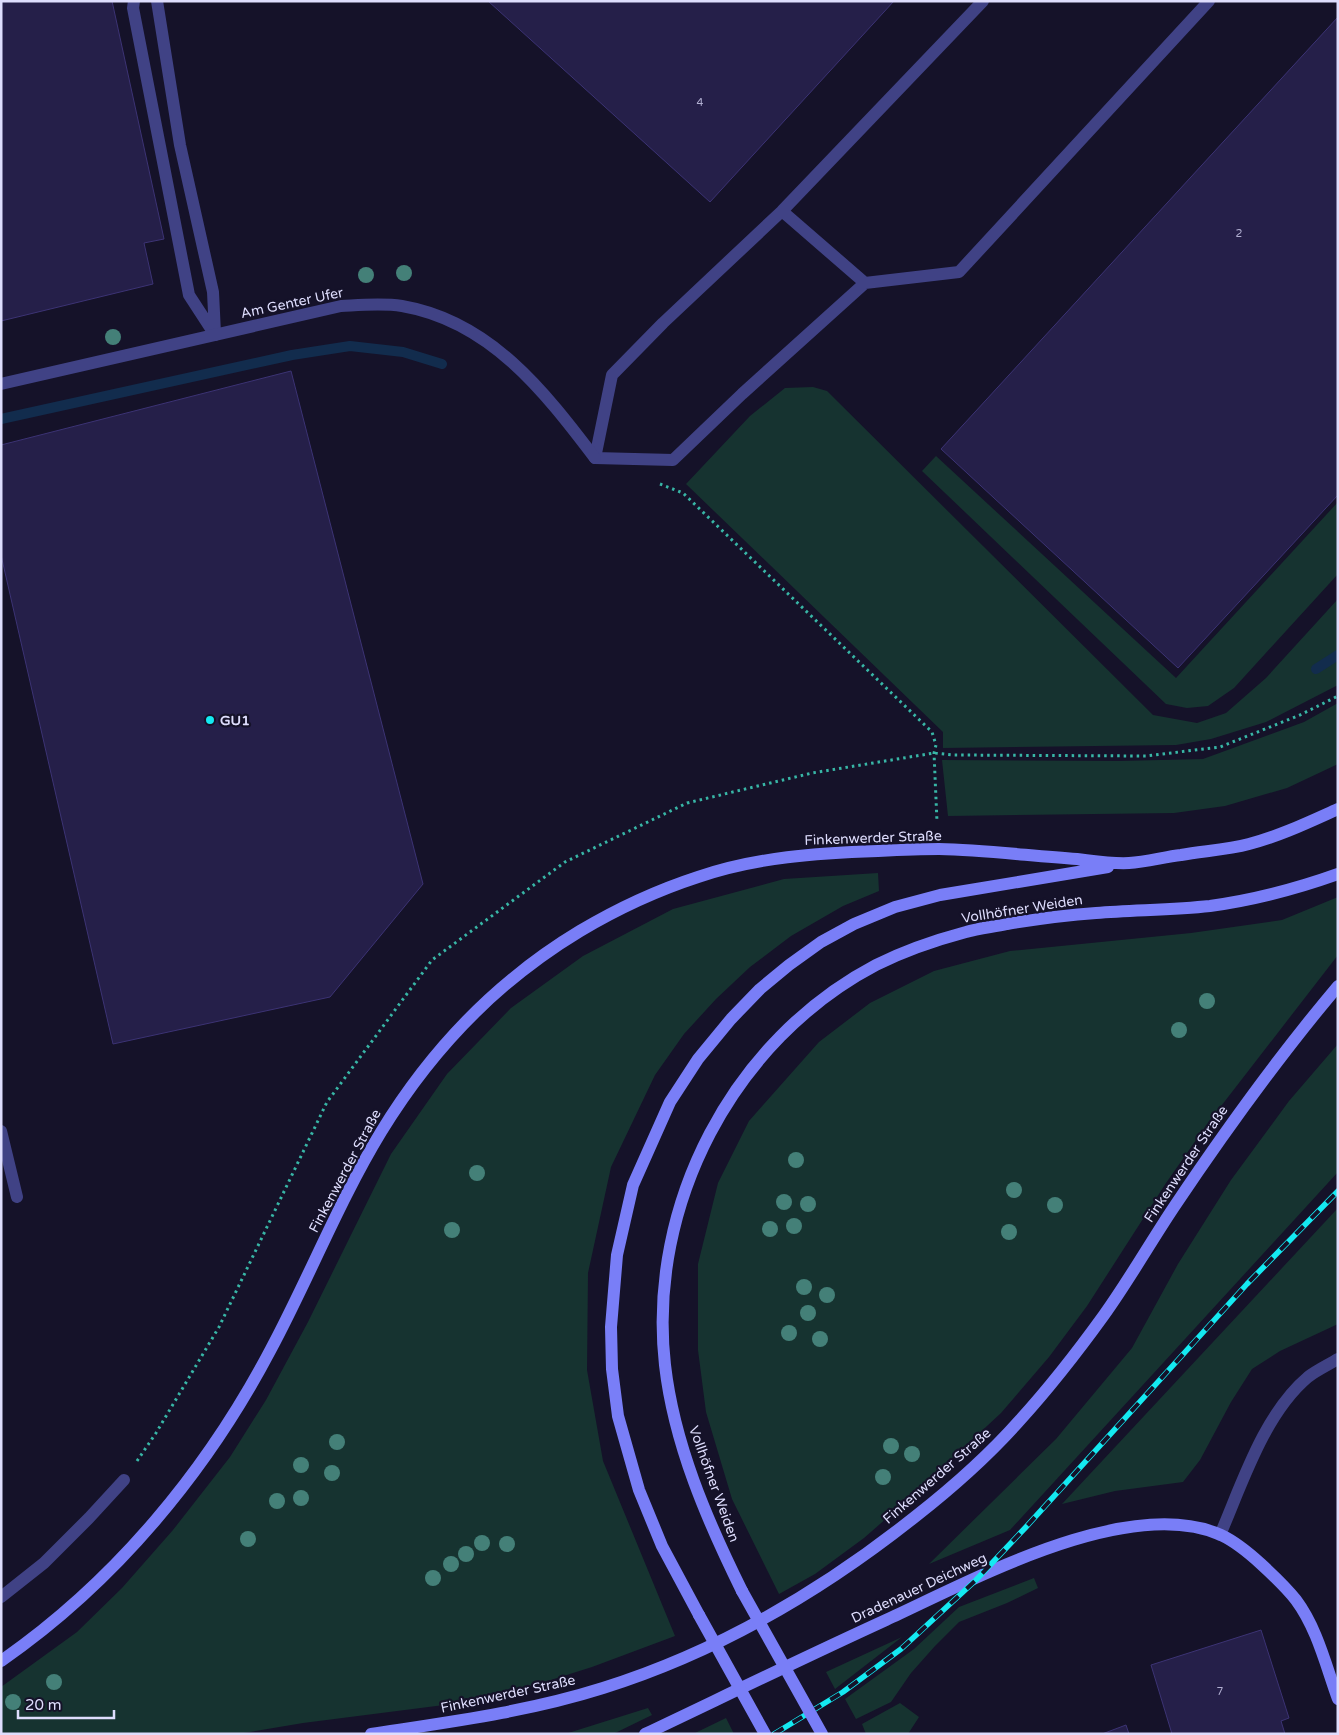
<svg xmlns="http://www.w3.org/2000/svg" width="1339" height="1735" font-family="'Varela Round',sans-serif">
<style>
.green{fill:#163330}
.lines{fill:none;stroke-linecap:round;stroke-linejoin:round}
.stream{stroke:#122c4d;stroke-width:10}
.building{fill:#251f49;stroke:#3c3374}
.path{stroke:#38b6a6;stroke-width:3;stroke-dasharray:2.5 4;stroke-linecap:butt}
.lane{stroke:#404285;stroke-width:12}
.street{stroke:#404285;stroke-width:12}
.secondary{stroke:#797ef7;stroke-width:12}
.rail-casing{stroke:#14e9f1;stroke-width:5.5}
.rail{stroke:#151229;stroke-width:4;stroke-dasharray:11;stroke-linecap:butt}
.secondary-bridge{stroke:#797ef7;stroke-width:12}
.tree{fill:#448078}
.poi-dot{fill:#14e9f1;stroke:#151229;stroke-width:2}
.labels{text-anchor:middle;dominant-baseline:central;stroke-width:4.5;stroke-linejoin:round;paint-order:stroke}
.number-label{font-size:11px;fill:#b0aed0}
.street-label{font-size:14px;fill:#deddfd;stroke:#151229}
.poi-label{font-size:14px;font-weight:bold;fill:#deddfd;stroke:#151229;text-anchor:start}
</style>
<rect width="100%" height="100%" fill="#151229"/>
<path class="green" d="M813,387L827,391L1153,715L1197,723L1226,713L1266,678L1338,599V685L1266,722L1211,739L1176,745L943,748V732L686,484L750,416L785,388Z
M936,456L1176,678L1338,502V574L1234,688L1208,706L1187,708L1166,704L922,471Z
M1338,703V764L1287,788L1225,806L1174,813L948,816L942,760L1119,761L1203,759L1304,722Z
M878,873L879,891L843,906L791,936L750,967L716,999L684,1034L655,1075L611,1167L588,1273L587,1370L603,1461L675,1636L592,1667L491,1699L303,1723L238,1734H1V1687L77,1632L122,1588L173,1530L230,1457L266,1400L308,1322L391,1154L447,1074L511,1008L583,956L673,909L784,879Z
M1338,897V955L1208,1123L1166,1183L1087,1306L1049,1357L1001,1413L904,1503L864,1538L815,1574L779,1594L732,1499L706,1412L698,1350V1264L718,1183L749,1121L819,1042L870,1003L934,971L1010,951L1191,933L1282,920Z
M1338,1044V1172L1010,1530L929,1564L1056,1439L1132,1348L1178,1264L1231,1180L1289,1101Z
M1338,1208V1324L1280,1351L1252,1369L1231,1402L1200,1460L1183,1482L1115,1491L1062,1504Z
M1034,1578L1038,1588L1007,1603L959,1622L935,1646L911,1673L891,1702L856,1719L845,1699L914,1649L959,1607Z
M902,1637L835,1689L826,1672Z
M900,1703L919,1717L908,1734H866L862,1724Z
M648,1708L652,1715L613,1734H565Z
M726,1718L734,1734H693Z"/>
<g class="lines">
<path class="stream" d="M1,419L292,355L350,346L403,352L442,364
M1316,669L1338,655"/>
</g>
<path class="building" d="M1,1H112L164,239L144,243L153,284L1,321Z
M488,1H894L710,202Z
M1338,17V495L1178,668L941,449Z
M291,371L423,884L330,997L113,1044L1,555V445Z
M1261,1630L1289,1718L1281,1721L1285,1734H1172L1151,1665Z
M1126,1725L1129,1734H1102Z"/>
<g class="lines">
<path class="path" d="M660,484L683,493L932,732L936,745L934,753L937,822
M137,1461L156,1433L219,1327L327,1102L432,960L565,862L687,803L812,773L934,753L954,755L1146,756L1220,747L1300,715L1338,696"/>
<path class="lane" d="M134,1L133,8L189,295L215,335
M157,1L180,145L213,292L215,333
M983,1L782,211L663,323L612,375L595,458L673,460L742,394L865,283L959,272L1209,1
M782,211L865,283
M1,1131L17,1197
M1,1597L44,1563L89,1518L124,1480"/>
<path class="street" d="M1,384L341,306C361,305 382,303 402,306C490,321 544,391 595,458
M1220,1535C1242,1484 1264,1414 1308,1377C1317,1370 1328,1365 1338,1359"/>
<path class="secondary" d="M742,1591C707,1520 674,1444 665,1365C647,1205 733,1040 876,965C904,951 936,940 966,932C979,928 994,927 1007,924C1037,919 1067,915 1096,913C1134,910 1173,910 1210,906C1254,900 1296,889 1338,874
M699,1615L662,1546L639,1490L618,1416L612,1369L611,1327L617,1255L633,1185L670,1102L698,1059L731,1019L760,989L789,965L821,942L854,924L895,907L940,895L1108,867
M1,1661C115,1582 207,1471 271,1349C309,1278 339,1201 381,1132C431,1050 497,981 580,931C617,909 658,890 698,877C756,857 818,853 878,851C898,850 919,849 939,849C985,850 1031,856 1077,859C1094,861 1112,864 1129,863C1146,862 1164,857 1181,855C1203,851 1227,850 1249,844C1280,836 1309,822 1338,809
M371,1734C449,1722 527,1712 603,1688C718,1652 823,1590 916,1516C953,1487 989,1455 1020,1420C1050,1387 1078,1351 1104,1315C1129,1280 1150,1243 1174,1207C1225,1131 1279,1056 1338,986
M645,1734C725,1696 805,1657 886,1620C971,1581 1128,1494 1221,1535C1236,1542 1249,1553 1261,1564C1273,1575 1286,1587 1296,1600C1317,1628 1326,1666 1338,1699"/>
<defs>
<path id="rail" d="M774,1734L843,1692L901,1649L976,1580L1026,1527L1247,1284L1338,1191"/>
</defs>
<use href="#rail" class="rail-casing"/>
<use href="#rail" class="rail"/>
<path class="secondary-bridge" d="M742,1591L822,1734
M699,1615L765,1734"/>
</g>
<g class="tree">
<circle cx="404" cy="273" r="8"/>
<circle cx="366" cy="275" r="8"/>
<circle cx="113" cy="337" r="8"/>
<circle cx="1207" cy="1001" r="8"/>
<circle cx="1179" cy="1030" r="8"/>
<circle cx="796" cy="1160" r="8"/>
<circle cx="477" cy="1173" r="8"/>
<circle cx="1014" cy="1190" r="8"/>
<circle cx="784" cy="1202" r="8"/>
<circle cx="808" cy="1204" r="8"/>
<circle cx="1055" cy="1205" r="8"/>
<circle cx="794" cy="1226" r="8"/>
<circle cx="770" cy="1229" r="8"/>
<circle cx="452" cy="1230" r="8"/>
<circle cx="1009" cy="1232" r="8"/>
<circle cx="804" cy="1287" r="8"/>
<circle cx="827" cy="1295" r="8"/>
<circle cx="808" cy="1313" r="8"/>
<circle cx="789" cy="1333" r="8"/>
<circle cx="820" cy="1339" r="8"/>
<circle cx="337" cy="1442" r="8"/>
<circle cx="891" cy="1446" r="8"/>
<circle cx="912" cy="1454" r="8"/>
<circle cx="301" cy="1465" r="8"/>
<circle cx="332" cy="1473" r="8"/>
<circle cx="883" cy="1477" r="8"/>
<circle cx="301" cy="1498" r="8"/>
<circle cx="277" cy="1501" r="8"/>
<circle cx="248" cy="1539" r="8"/>
<circle cx="482" cy="1543" r="8"/>
<circle cx="507" cy="1544" r="8"/>
<circle cx="466" cy="1554" r="8"/>
<circle cx="451" cy="1564" r="8"/>
<circle cx="433" cy="1578" r="8"/>
<circle cx="54" cy="1682" r="8"/>
<circle cx="13" cy="1702" r="8"/>
</g>
<circle class="poi-dot" cx="210" cy="720" r="5"/>
<g class="labels">
<g class="number-label">
<text x="700" y="102">4</text>
<text x="1239" y="233">2</text>
<text x="1220" y="1691">7</text>
</g>
<g class="street-label">
<text transform="translate(292 303) rotate(-12)">Am Genter Ufer</text>
<text transform="translate(873 838) rotate(-2)">Finkenwerder Straße</text>
<text transform="translate(1022 909) rotate(-9)">Vollhöfner Weiden</text>
<text transform="translate(1186 1164) rotate(-56)">Finkenwerder Straße</text>
<text transform="translate(345 1171) rotate(-62)">Finkenwerder Straße</text>
<text transform="translate(937 1476) rotate(-41)">Finkenwerder Straße</text>
<text transform="translate(714 1484) rotate(70)">Vollhöfner Weiden</text>
<text transform="translate(919 1588) rotate(-25)">Dradenauer Deichweg</text>
<text transform="translate(508 1694) rotate(-12)">Finkenwerder Straße</text>
</g>
<g class="poi-label">
<text x="220" y="720">GU1</text>
</g>
</g>
<rect width="1339" height="1735" fill="none" stroke="#deddfd" stroke-width="5"/>
<path d="M18 1710v8h96v-8" fill="none" stroke="#deddfd" stroke-width="2.5"/>
<text x="25" y="1710" font-size="15" fill="#deddfd" stroke="#151229" stroke-width="4" paint-order="stroke">20 m</text>
</svg>
